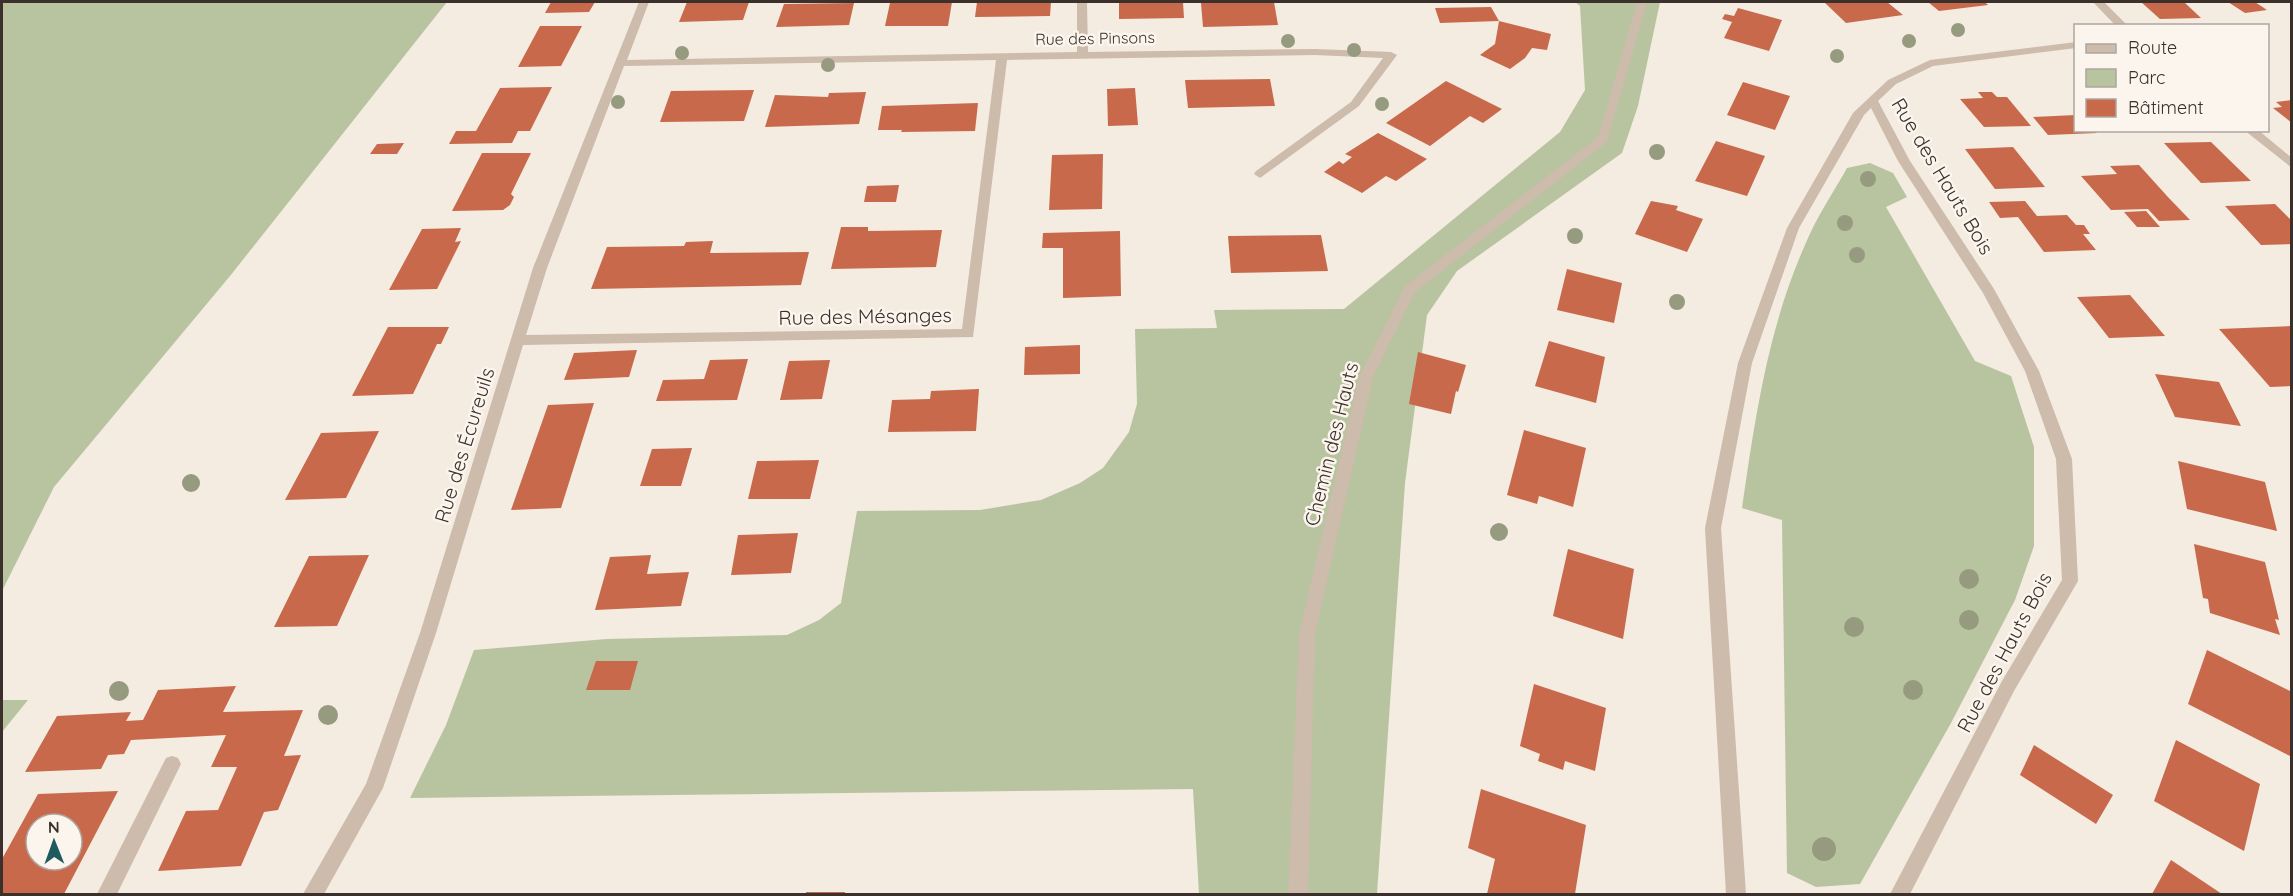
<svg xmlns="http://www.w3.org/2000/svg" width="2293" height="896" font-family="Quicksand,sans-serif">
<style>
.green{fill:#b8c4a0}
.building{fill:#c8694b;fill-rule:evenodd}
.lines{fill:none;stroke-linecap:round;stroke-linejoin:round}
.minor{fill:#cdbbac;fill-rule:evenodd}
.tree{fill:#969b7f}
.labels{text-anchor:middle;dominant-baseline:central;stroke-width:5;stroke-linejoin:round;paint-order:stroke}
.far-street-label{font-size:16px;fill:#3b302b;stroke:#fbf5ee}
.street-label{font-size:20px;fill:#3b302b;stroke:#fbf5ee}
</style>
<rect width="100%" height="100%" fill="#f4ebe1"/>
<path class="green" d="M2,2H447L230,276L54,487L2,591Z
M1575,2H1660L1638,106L1622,153L1457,271L1427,315L1405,483L1377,894H1199L1193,789L410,798L446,725L474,650L607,639L787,635L819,620L841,603L857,511L980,510L1041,500L1080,483L1103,468L1129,432L1137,404L1135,329L1217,328L1214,310L1344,309L1560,132L1585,90L1580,6Z
M1870,163L1893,173L1907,197L1886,207L1975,361L2011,376L2034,447V546L2015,600L1951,723L1860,884L1816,887L1787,873L1782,520L1742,508C1755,418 1768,328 1805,245C1816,218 1833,193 1847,168Z
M2,700H28L2,732Z"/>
<path class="building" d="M551,2H595L589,12L545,13Z
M687,2H749L743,20L679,22Z
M952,2L948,26H885L890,3Z
M977,2H1051L1050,16L975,17Z
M1119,2H1183L1184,18L1119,19Z
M1274,2L1278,25L1203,27L1201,3Z
M1824,2H1887L1903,15L1846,23Z
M1928,2H1985L1988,5L1939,11Z
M2141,2H2184L2201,18L2160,19Z
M2228,2H2255L2267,10L2245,13Z
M854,3L849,25L776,27L784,4Z
M1491,7L1499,21L1440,23L1435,8Z
M1738,8L1782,20L1769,51L1724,38L1732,22L1722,19L1725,14L1734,16Z
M1499,21L1551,34L1547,50L1532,48L1525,58L1510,69L1480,55L1495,44Z
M540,26H582L561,66L518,67Z
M1270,79L1275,106L1188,108L1185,80Z
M1446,81L1502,109L1483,123L1470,116L1430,146L1386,123Z
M1743,82L1790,96L1775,130L1727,115Z
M552,87L530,131H518L512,143L449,144L456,131H476L500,88Z
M1135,88L1138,125L1108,126L1107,89Z
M754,90L744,121L660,122L671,91Z
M866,92L859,124L765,127L775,95L828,97L829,93Z
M1978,92H1992L1997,97H2007L2031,126L1984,127L1960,99L1983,98Z
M2292,100V123L2273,108L2282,107L2276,102Z
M978,103L975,131L901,132L902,130H878L882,106Z
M2076,115V130H2094L2097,133L2048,135L2033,117Z
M1378,133L1427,159L1396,181L1386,176L1362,193L1324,172L1339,161L1343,164L1352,157L1345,154Z
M1716,141L1765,156L1747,196L1695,181Z
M2211,142L2251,181L2201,183L2164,143Z
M404,143L397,154H370L377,144Z
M2013,147L2045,187L1995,189L1965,149Z
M482,153H531L511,194L514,197L510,205L503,210L452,211Z
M1103,154L1102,209L1049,210L1052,155Z
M2139,165L2167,196L2190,220L2159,221L2148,209L2111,210L2081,176L2117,174L2110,166Z
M899,185L896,202H864L867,186Z
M1651,201L1678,206L1676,210L1703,219L1687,252L1635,234Z
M2025,201L2037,216L2067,215L2076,225H2084L2090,234H2083L2096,250L2044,252L2018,217L2000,218L1989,202Z
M2275,204L2292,221V244L2261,245L2225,206Z
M2146,211L2160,227H2137L2124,212Z
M841,227H868V231L942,230L936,267L831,269Z
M461,228L455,242L461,241L437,289L389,290L422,229Z
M1120,231L1121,296L1063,298V248H1042L1043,233Z
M1321,235L1328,271L1231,273L1228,236Z
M713,241L710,253L809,252L801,285L591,289L607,247L684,246L686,242Z
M1567,269L1622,283L1614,323L1557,310Z
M2130,295L2165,336L2109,338L2077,297Z
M2292,326V386L2270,387L2219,329Z
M388,327H449L441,344H437L413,394L352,396Z
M1549,341L1605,357L1596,403L1535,386Z
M1080,345V374L1024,375L1025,347Z
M637,350L629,377L564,380L574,353Z
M1418,352L1466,365L1458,392L1456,391L1451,414L1409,404Z
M748,359L737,400L656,401L663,380L704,379L710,360Z
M830,360L822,399L780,400L789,361Z
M2155,374L2219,382L2241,426L2175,417Z
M979,389L976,431L888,432L892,400L930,399L931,391Z
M594,403L561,508L511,510L548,405Z
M1524,430L1586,448L1573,507L1539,496L1537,504L1507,495Z
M379,431L346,498L285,500L321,433Z
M692,448L681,486H640L652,449Z
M819,460L810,499H748L757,461Z
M2178,461L2265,482L2277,531L2187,509Z
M798,533L791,573L731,575L738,535Z
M2194,544L2265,562L2279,620L2275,619L2280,635L2210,613L2208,599L2203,598Z
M1568,549L1634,569L1623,639L1553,616Z
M369,555L337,626L274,627L309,556Z
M651,555L647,574L689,572L681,606L595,610L610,557Z
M2207,650L2292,692V757L2188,704Z
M596,661H638L630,690H586Z
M1534,684L1606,708L1595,771L1565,761L1563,770L1538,761L1540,754L1520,746Z
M236,686L223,712L303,710L284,756L301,755L278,810L264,812L241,866L158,871L186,811L218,810L237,767H211L226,735L131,740L124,754L108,755L101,769L25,772L57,716L131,712L126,721L143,720L158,690Z
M2176,740L2260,784L2244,851L2154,801Z
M2034,745L2113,795L2096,824L2020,775Z
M1481,789L1586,825L1575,894H1487L1495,859L1468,848Z
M118,791L64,894H2V859L38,794ZM36,824H72V860H36Z
M2171,860L2222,894H2152Z
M806,892H845V894H806Z"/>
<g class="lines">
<path class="minor" d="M639,2H649L627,60L1077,52V2H1087L1088,52L1315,49L1391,52L1397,55L1359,106L1260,178L1254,174L1256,171L1351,102L1383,58L1315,55L1007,60L973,337L523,345L436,633L383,788L324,894H303L366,784L420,633L533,268ZM996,60L962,329L526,335L547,268L624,66Z
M1637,2H1647L1607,142L1415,292L1373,377L1315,634L1308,894H1288L1299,634L1359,377L1405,286L1598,137Z
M2093,2H2104L2128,26H2116Z
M2076,42V48L1933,66L1896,84L1878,101L1910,161L1994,289L2039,371L2072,459L2078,581L2014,691L1910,894H1890L2002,681L2062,580L2056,459L2025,371L1983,293L1898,161L1871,108L1864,115L1799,228L1752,363L1721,528L1746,894H1726L1705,528L1738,363L1787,228L1853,113L1888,80L1930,60Z
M2244,130H2258L2292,158V168Z
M172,756L178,758L181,764L117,894H97L166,758Z"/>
</g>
<g class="tree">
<circle cx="1958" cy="30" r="7"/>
<circle cx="1288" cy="41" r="7"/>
<circle cx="1909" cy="41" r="7"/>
<circle cx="1354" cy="50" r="7"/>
<circle cx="682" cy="53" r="7"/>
<circle cx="1837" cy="56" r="7"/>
<circle cx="828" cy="65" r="7"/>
<circle cx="618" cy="102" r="7"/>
<circle cx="1382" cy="104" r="7"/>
<circle cx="1657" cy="152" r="8"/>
<circle cx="1868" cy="179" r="8"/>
<circle cx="1845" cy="223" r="8"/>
<circle cx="1575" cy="236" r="8"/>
<circle cx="1857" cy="255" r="8"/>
<circle cx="1677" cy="302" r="8"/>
<circle cx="191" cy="483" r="9"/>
<circle cx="1499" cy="532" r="9"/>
<circle cx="1969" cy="579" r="10"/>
<circle cx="1969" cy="620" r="10"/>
<circle cx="1854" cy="627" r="10"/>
<circle cx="1913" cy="690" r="10"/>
<circle cx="119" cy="691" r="10"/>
<circle cx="328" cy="715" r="10"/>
<circle cx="1824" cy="849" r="12"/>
</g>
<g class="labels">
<g class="far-street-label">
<text transform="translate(1095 38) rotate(-1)">Rue des Pinsons</text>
</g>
<g class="street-label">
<text transform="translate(1943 176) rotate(59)">Rue des Hauts Bois</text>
<text transform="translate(865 316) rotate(-1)">Rue des Mésanges</text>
<text transform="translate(1331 444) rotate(-76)">Chemin des Hauts</text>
<text transform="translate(464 445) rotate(-73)">Rue des Écureuils</text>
<text transform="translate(2004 652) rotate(-62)">Rue des Hauts Bois</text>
</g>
</g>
<rect width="2293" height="896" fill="none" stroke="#3b302b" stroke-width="6"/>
<rect x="2074" y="24" width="195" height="108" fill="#fbf5ee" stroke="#aea6a0" stroke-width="1.5"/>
<rect x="2086" y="44" width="30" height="9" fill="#cdbbac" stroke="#aea6a0" stroke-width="1.5"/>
<text x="2128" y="54" font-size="18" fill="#3b302b">Route</text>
<rect x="2086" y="69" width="30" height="18" fill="#b8c4a0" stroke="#aea6a0" stroke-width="1.5"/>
<text x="2128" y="84" font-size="18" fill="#3b302b">Parc</text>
<rect x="2086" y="99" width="30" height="18" fill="#c8694b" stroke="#aea6a0" stroke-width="1.5"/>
<text x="2128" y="114" font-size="18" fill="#3b302b">Bâtiment</text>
<g transform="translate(54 842) rotate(359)"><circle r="28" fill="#fbf5ee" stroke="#aea6a0" stroke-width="1.5"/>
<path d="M0-4.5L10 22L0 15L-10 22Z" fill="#1f5a5e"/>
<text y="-9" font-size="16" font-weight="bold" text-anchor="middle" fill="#3b302b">N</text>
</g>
</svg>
